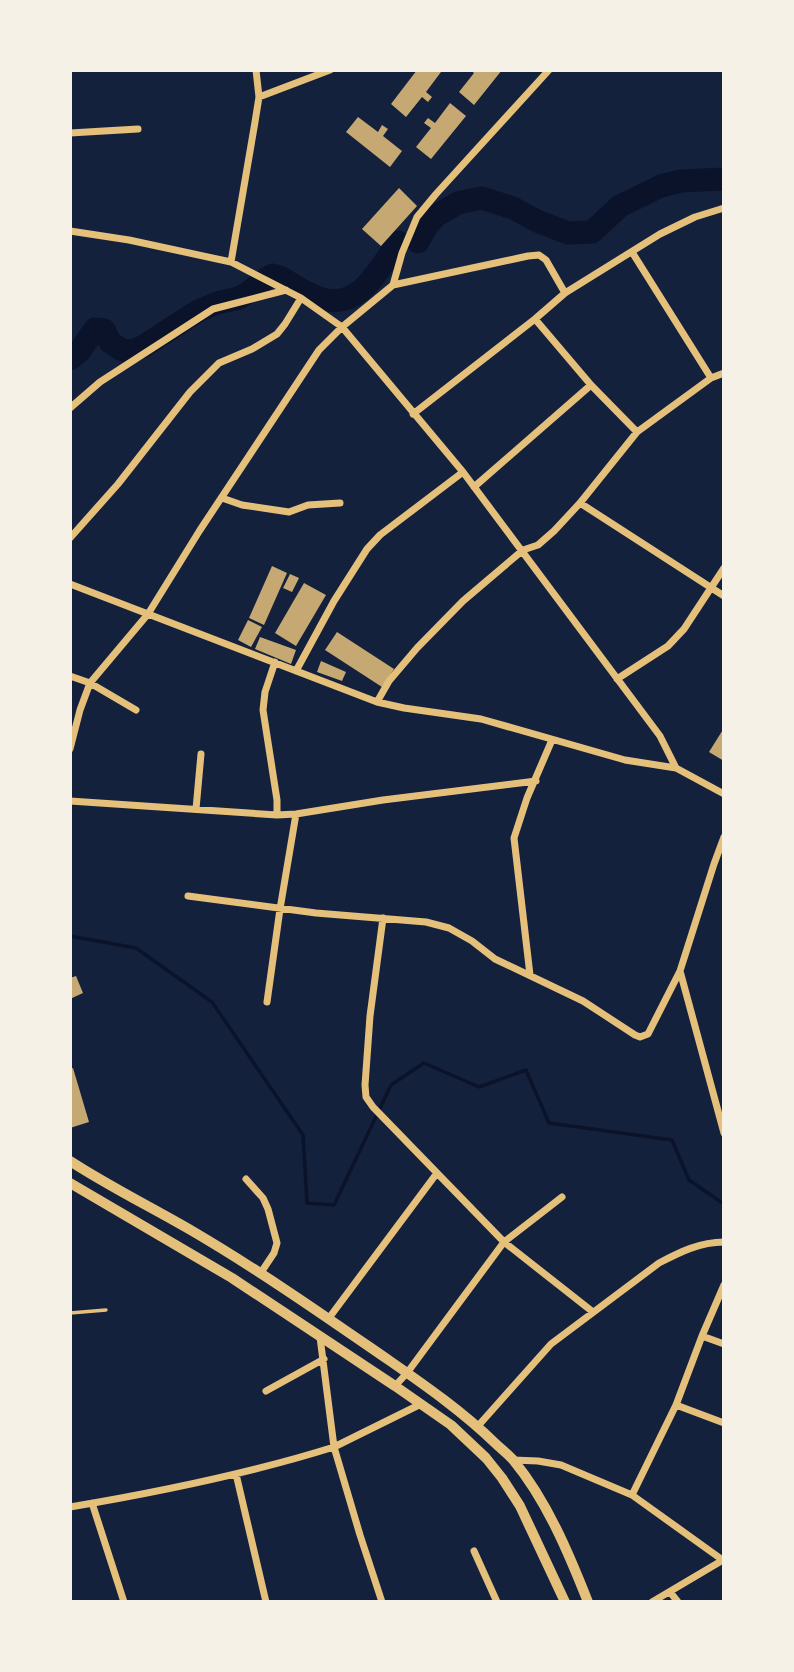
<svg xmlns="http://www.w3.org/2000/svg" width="794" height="1672" font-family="'Public Sans',sans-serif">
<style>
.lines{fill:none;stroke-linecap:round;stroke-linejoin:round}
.stream{stroke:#0b132b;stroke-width:3.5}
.river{stroke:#0b132b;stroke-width:23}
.building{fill:#c6a872}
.service{stroke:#e5c07b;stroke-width:3.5}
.minor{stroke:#e5c07b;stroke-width:7}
.secondary{stroke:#e5c07b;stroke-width:10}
</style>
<rect width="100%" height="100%" fill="#14213d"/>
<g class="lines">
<path class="stream" d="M70,936L136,948L212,1002L303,1135L307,1203L334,1205L391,1085L424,1063L479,1087L526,1070L549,1123L672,1140L689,1180L724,1204"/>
<path class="river" d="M418,242L428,224L437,215L458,203L471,200L482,198L513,208L537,221L568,233L592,232L620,206L661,186L681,181L724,179
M267,278L273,275L280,277C292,284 306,294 319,298C359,312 379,269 398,242
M70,359L79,352L95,329L104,330L110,342L122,350L132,351L144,346L198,311L217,303L239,298L249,292L263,281"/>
</g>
<path class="building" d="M417,70H438L441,72L426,92L432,97L428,102L422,97L406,117L391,104Z
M470,70H502L474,105L459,92L474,73Z
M450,103L466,116L431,159L416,147L431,128L424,123L428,118L435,123Z
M358,117L378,132L382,125L388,129L383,136L402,151L390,167L346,132Z
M399,188L417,206L381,246L362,229Z
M272,566L287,573L264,625L249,618Z
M290,574L299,578L292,592L283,588Z
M304,583L326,595L296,646L275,633Z
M248,620L262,627L251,647L238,640Z
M337,632L394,669L382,687L325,650Z
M260,637L296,650L291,664L255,649Z
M321,661L346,672L342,681L317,672Z
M724,728V761L709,752Z
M76,976L83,993L70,999V978Z
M73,1068L89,1122L70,1128V1069Z"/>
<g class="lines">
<path class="service" d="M70,1313L106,1310"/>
<path class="minor" d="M259,97L330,70
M70,133L138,129
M70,231L129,240L231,262L301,298L342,327L463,472L660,736L676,768L724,794
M632,252L711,378
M231,262L255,122L259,97L256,70
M393,285L528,256L539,255L546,260L565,293
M535,319L591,385L637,432
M70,408L100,382L213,309L286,290
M413,414L535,319L565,293L660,234L695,217L724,208
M474,487L591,385
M222,498L242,505L289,512L308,505L340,503
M580,503L724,596
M70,538L118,484L190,392L219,363L252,349L277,334L285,324L301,298
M70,584L377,702L404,708L481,719L625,760L676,768
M275,662L265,692L263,710L277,800V815
M296,671L334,601L367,549L380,535L463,472
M70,676L90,683L136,710
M617,679L668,646L684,629L724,568
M377,702L389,681L417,648L463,601L523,550L538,545L554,531L580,503L637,432L711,378L724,373
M70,749L80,710L90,683L148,614L200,530L319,350L342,327L393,285L402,253L417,217L436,194L549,70
M70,801L277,815L296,814L383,800L536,781
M196,809L201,754
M724,837L714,864L680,971L724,1133
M188,896L316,913L426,922L449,928L472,941L495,959L583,1001L635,1035L640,1037L648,1034L680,971
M383,918L370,1016L365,1085L366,1097L373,1107L504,1242L593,1312
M530,975L514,838L527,798L552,740
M267,1002L280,909L296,814
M246,1179L263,1198L268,1209L277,1243L274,1253L260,1274
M724,1285L702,1336L724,1344
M329,1318L437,1173
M320,1337L334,1447L421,1404
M395,1386L407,1373L504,1242L562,1197
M266,1391L324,1359
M676,1405L702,1336
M478,1426L551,1344L659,1263C680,1252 700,1242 724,1242
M513,1460L538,1461L561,1465L632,1495L724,1561
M236,1474L266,1602
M632,1495L676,1405L724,1423
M92,1503L124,1602
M70,1507C159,1492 248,1474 334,1447L360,1535L382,1602
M474,1551L497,1602
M670,1592L678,1602
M652,1602L723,1560"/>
<path class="secondary" d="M70,1161C110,1187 153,1208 194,1232C262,1272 326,1317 390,1361C426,1386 463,1412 495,1443C501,1449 508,1454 514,1461C547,1501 569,1554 588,1602
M70,1183L232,1278L395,1386L451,1425L486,1458L502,1478L520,1506L565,1602"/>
</g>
<rect width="794" height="1672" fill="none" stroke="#f6f1e7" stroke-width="144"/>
</svg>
